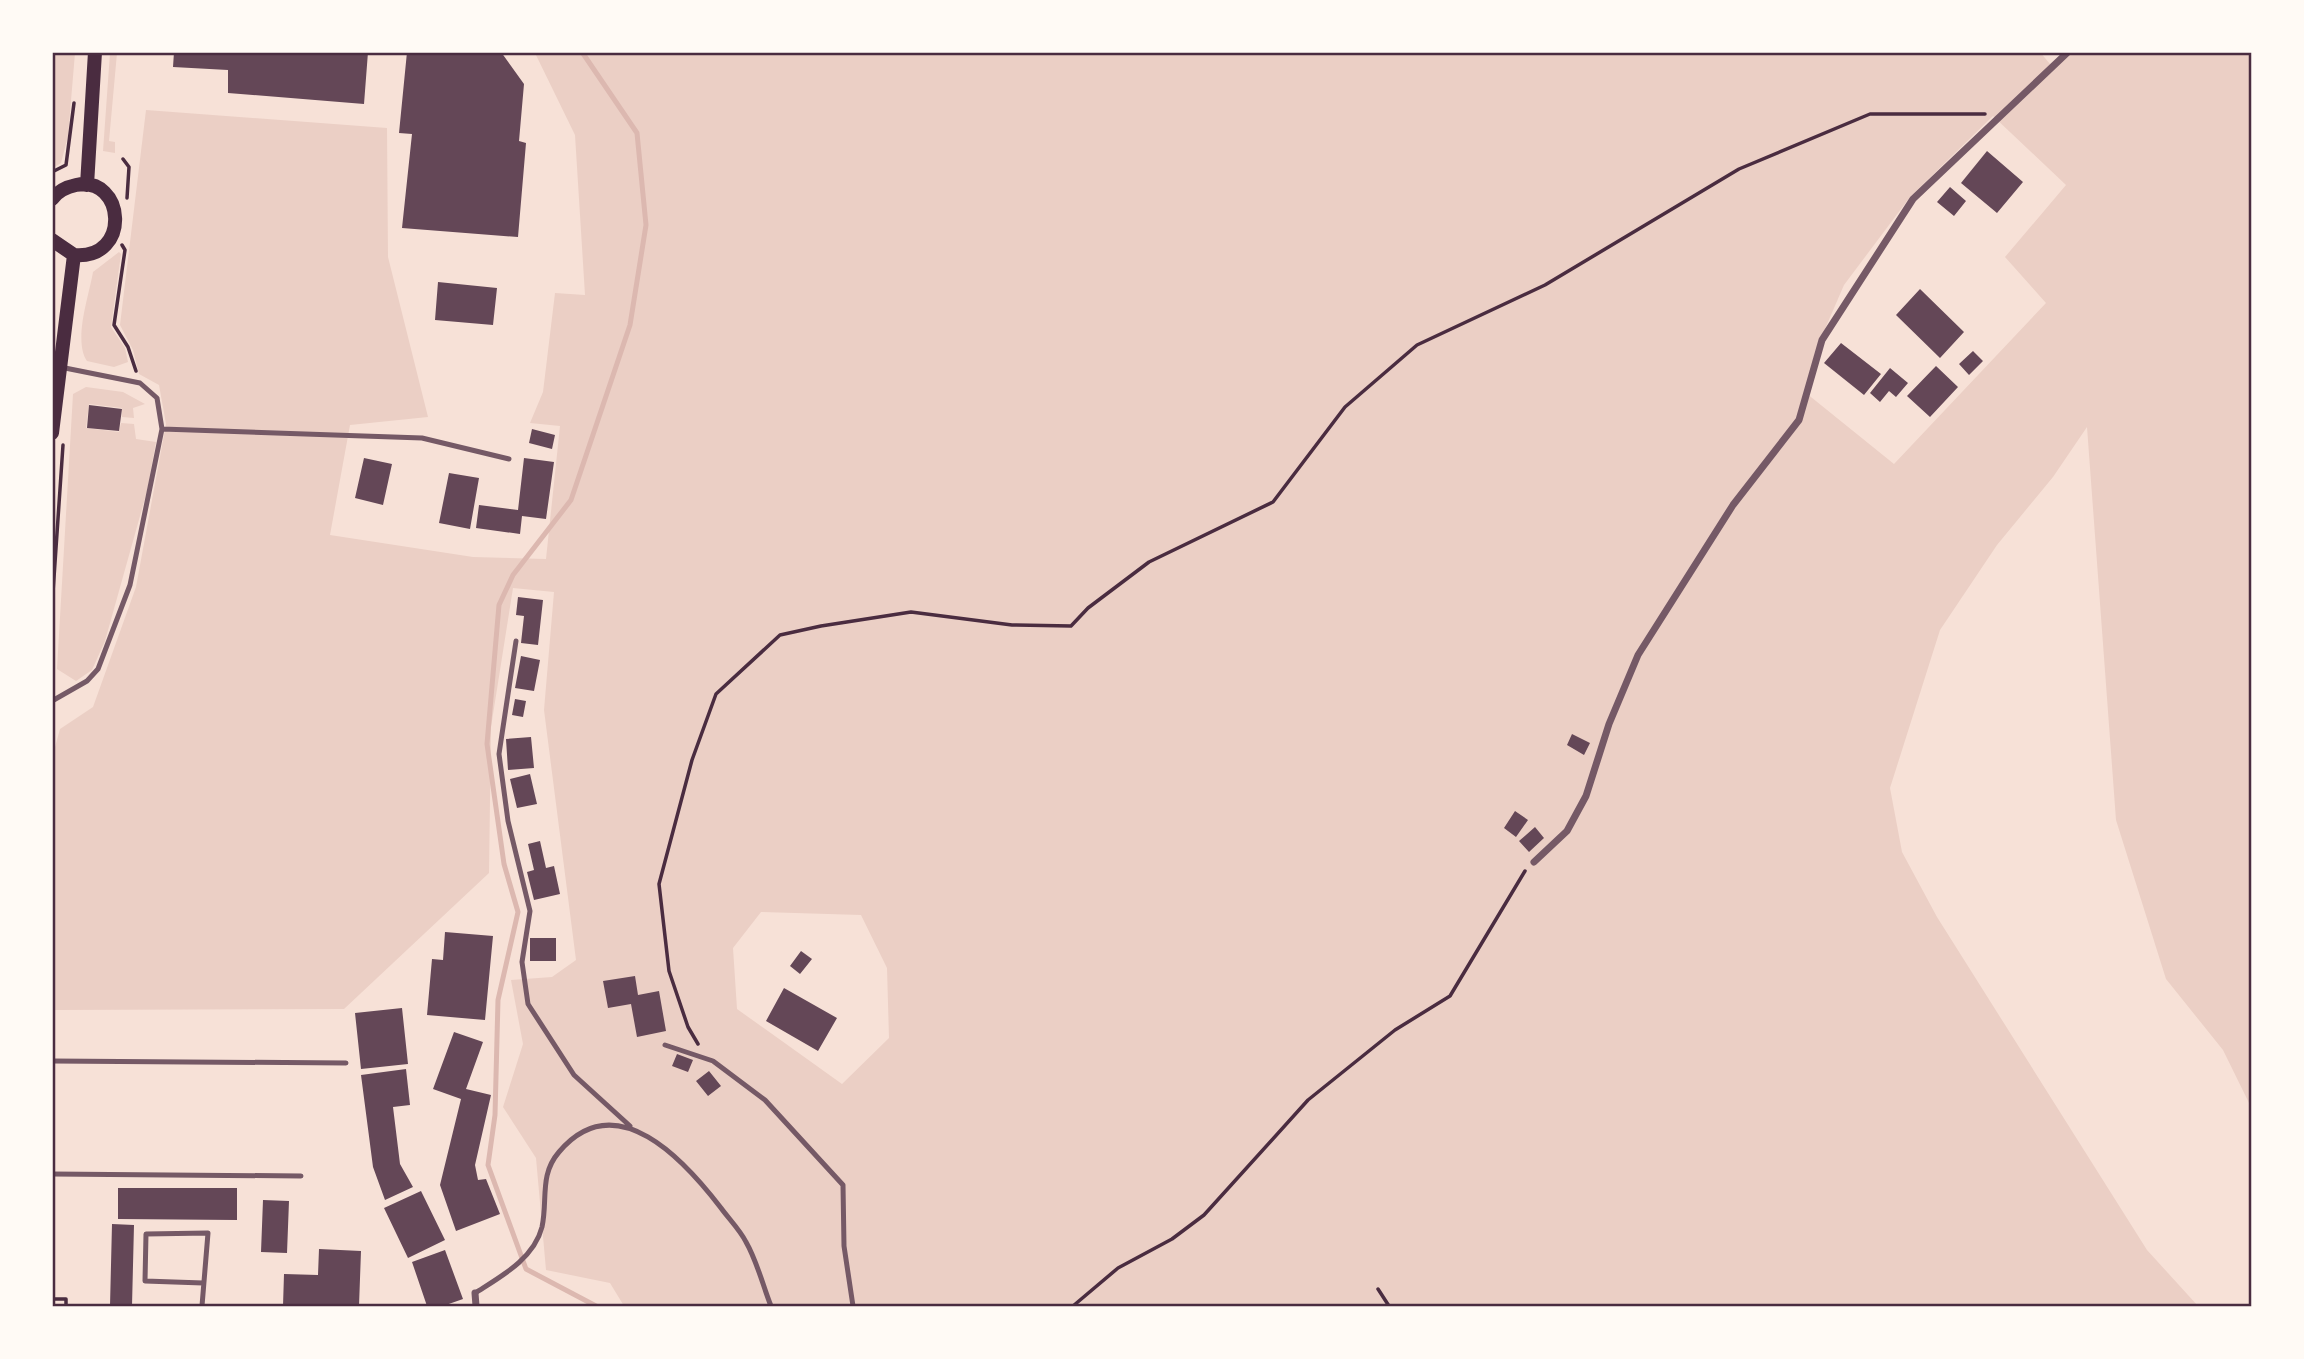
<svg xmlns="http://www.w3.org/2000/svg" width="2304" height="1359" font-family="Figtree,sans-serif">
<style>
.green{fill:#ebcfc5;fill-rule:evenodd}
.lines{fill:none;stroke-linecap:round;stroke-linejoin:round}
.stream{stroke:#dcb8b0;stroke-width:5}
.building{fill:#644757}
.path{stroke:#4a2c40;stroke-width:3.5}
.service{stroke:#755966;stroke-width:5}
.minor{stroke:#755966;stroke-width:7}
.secondary{stroke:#4a2c40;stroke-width:14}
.neatline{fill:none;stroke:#4a2c40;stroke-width:2.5}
</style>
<rect width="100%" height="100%" fill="#f7e1d7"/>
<path class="green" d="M2040,52L2050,64L2070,53H2251V1107L2223,1050L2166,979L2116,820L2087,427L2053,477L1997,545L1940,630L1890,788L1902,852L1937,917L2147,1250L2198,1306H624L610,1283L546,1270L536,1158L503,1107L523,1044L511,980L552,977L576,960L544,710L554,592L513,588L491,727L489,873L344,1009L54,1010L55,747L60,729L93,707L136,587L166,424L159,385L139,374L133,350L120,325L146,110L387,128L388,257L428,417L350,425L330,535L473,557L546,559L560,426L530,423L543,392L555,293L585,295L575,135L535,53ZM1993,116L2066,185L2005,257L2046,303L1894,464L1806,393L1815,352L1844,285L1910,197ZM761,912L861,915L887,968L889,1038L842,1084L737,1009L733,948Z
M52,53H75L68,136L61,163L53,168Z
M110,53H117L109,141L115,142V153L103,151Z
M119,252L121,254L111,327L125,348L128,362L114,367L87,361C73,340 89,296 93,272Z
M86,387L123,392L145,404L133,408L134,418L122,417V408L89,404L86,428L119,432L121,423L134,424L136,439L156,442L147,491L105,641L92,670L76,681L57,669L73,394Z"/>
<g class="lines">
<path class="stream" d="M582,52L637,133L646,225L630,325L571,500L513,575L499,605L487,744L504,864L518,912L498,1000L495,1115L488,1165L526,1269L596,1306"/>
</g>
<path class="building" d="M174,52H368L364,104L228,93V70L173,67Z
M407,52H501L524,84L519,141L526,143L518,237L402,228L412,134L399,133Z
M1987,151L2023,182L1997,213L1961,183Z
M1950,187L1966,201L1954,216L1937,202Z
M438,282L497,288L493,325L435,320Z
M1920,289L1964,332L1940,358L1896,315Z
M1841,343L1881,374L1864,395L1824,363Z
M1973,351L1983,361L1969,375L1959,364Z
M1936,366L1958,387L1930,417L1907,396Z
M1890,368L1908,383L1896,397L1889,391L1880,402L1870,393Z
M89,405L122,409L119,431L87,428Z
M532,429L555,435L552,449L529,443Z
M364,458L392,464L383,505L355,498Z
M524,458L554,462L546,519L522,516L520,534L476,528L479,505L518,510Z
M449,473L479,478L470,529L439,523Z
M518,597L543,600L538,645L521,643L524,616L516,615Z
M521,656L540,660L534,691L515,688Z
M515,699L526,701L523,717L512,715Z
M1572,734L1590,743L1584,755L1567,745Z
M531,737L534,768L508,770L506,739Z
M530,774L537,804L517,808L510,779Z
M1515,811L1528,820L1516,837L1504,828Z
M1535,827L1544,838L1529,852L1519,841Z
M540,841L546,868L554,866L560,894L534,900L527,872L534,870L528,844Z
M445,932L493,936L485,1020L427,1015L432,959L443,960Z
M530,938H556V961H530Z
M801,951L812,959L800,974L790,966Z
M635,976L638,995L659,991L666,1031L637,1037L631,1004L608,1008L603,981Z
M784,988L837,1018L818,1051L766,1021Z
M402,1008L408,1064L361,1069L355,1013Z
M454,1032L483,1042L466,1089L491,1095L475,1165L478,1180L486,1179L500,1214L456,1231L440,1185L461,1099L433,1089Z
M677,1054L693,1060L688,1072L672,1066Z
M406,1069L410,1105L393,1107L400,1164L413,1187L385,1200L373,1167L361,1075Z
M709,1071L721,1086L708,1096L696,1081Z
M118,1188H237V1220L118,1219Z
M421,1191L445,1240L408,1258L384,1208Z
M263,1200L289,1201L287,1253L261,1252Z
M112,1224L134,1225L132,1306H110Z
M319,1249L361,1251L359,1306H283L284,1274L318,1275Z
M445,1250L463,1299L443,1306H427L412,1262Z"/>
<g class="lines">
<path class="path" d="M123,159L129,167L127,198
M52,172L66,165L74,103
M122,245L125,250L114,325L128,347L136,371
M52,607L63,445
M698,1044L688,1027L669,971L659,884L692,760L716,694L780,635L821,626L911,612L1012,625L1071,626L1088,608L1149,562L1273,502L1345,407L1417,345L1545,285L1739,169L1870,114H1985
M1378,1289L1389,1306
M52,1299H66V1306
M1073,1306L1118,1268L1172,1239L1204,1215L1308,1100L1395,1030L1450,996L1525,871"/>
<path class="service" d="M162,429L422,438L509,459
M516,641L499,754L508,821L530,911L522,962L528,1004L574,1075L630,1126
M52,701L87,681L98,669L130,585L162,429L157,398L140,383L60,367
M665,1045L713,1061L765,1100L843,1185L844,1246L853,1306
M52,1061L346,1063
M52,1174L301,1176
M475,1293C500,1277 534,1259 542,1227C548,1200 539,1175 559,1152C616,1084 685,1161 721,1208C729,1219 740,1230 746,1242C757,1261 763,1286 771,1306
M202,1306L208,1233L146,1234L145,1281L203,1283"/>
<path class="minor" d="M1534,862L1567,831L1586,796L1609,724L1638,655L1733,505L1799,420L1822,340L1913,199L2068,52
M475,1293L476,1306"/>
<path class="secondary" d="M87,185L95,52
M52,199C58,191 66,187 76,185C125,175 132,260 74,255L52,240
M52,433L74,255"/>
</g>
<rect width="2304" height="1359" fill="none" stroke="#fffaf5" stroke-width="108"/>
<rect x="54" y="54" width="2196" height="1251" class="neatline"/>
</svg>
